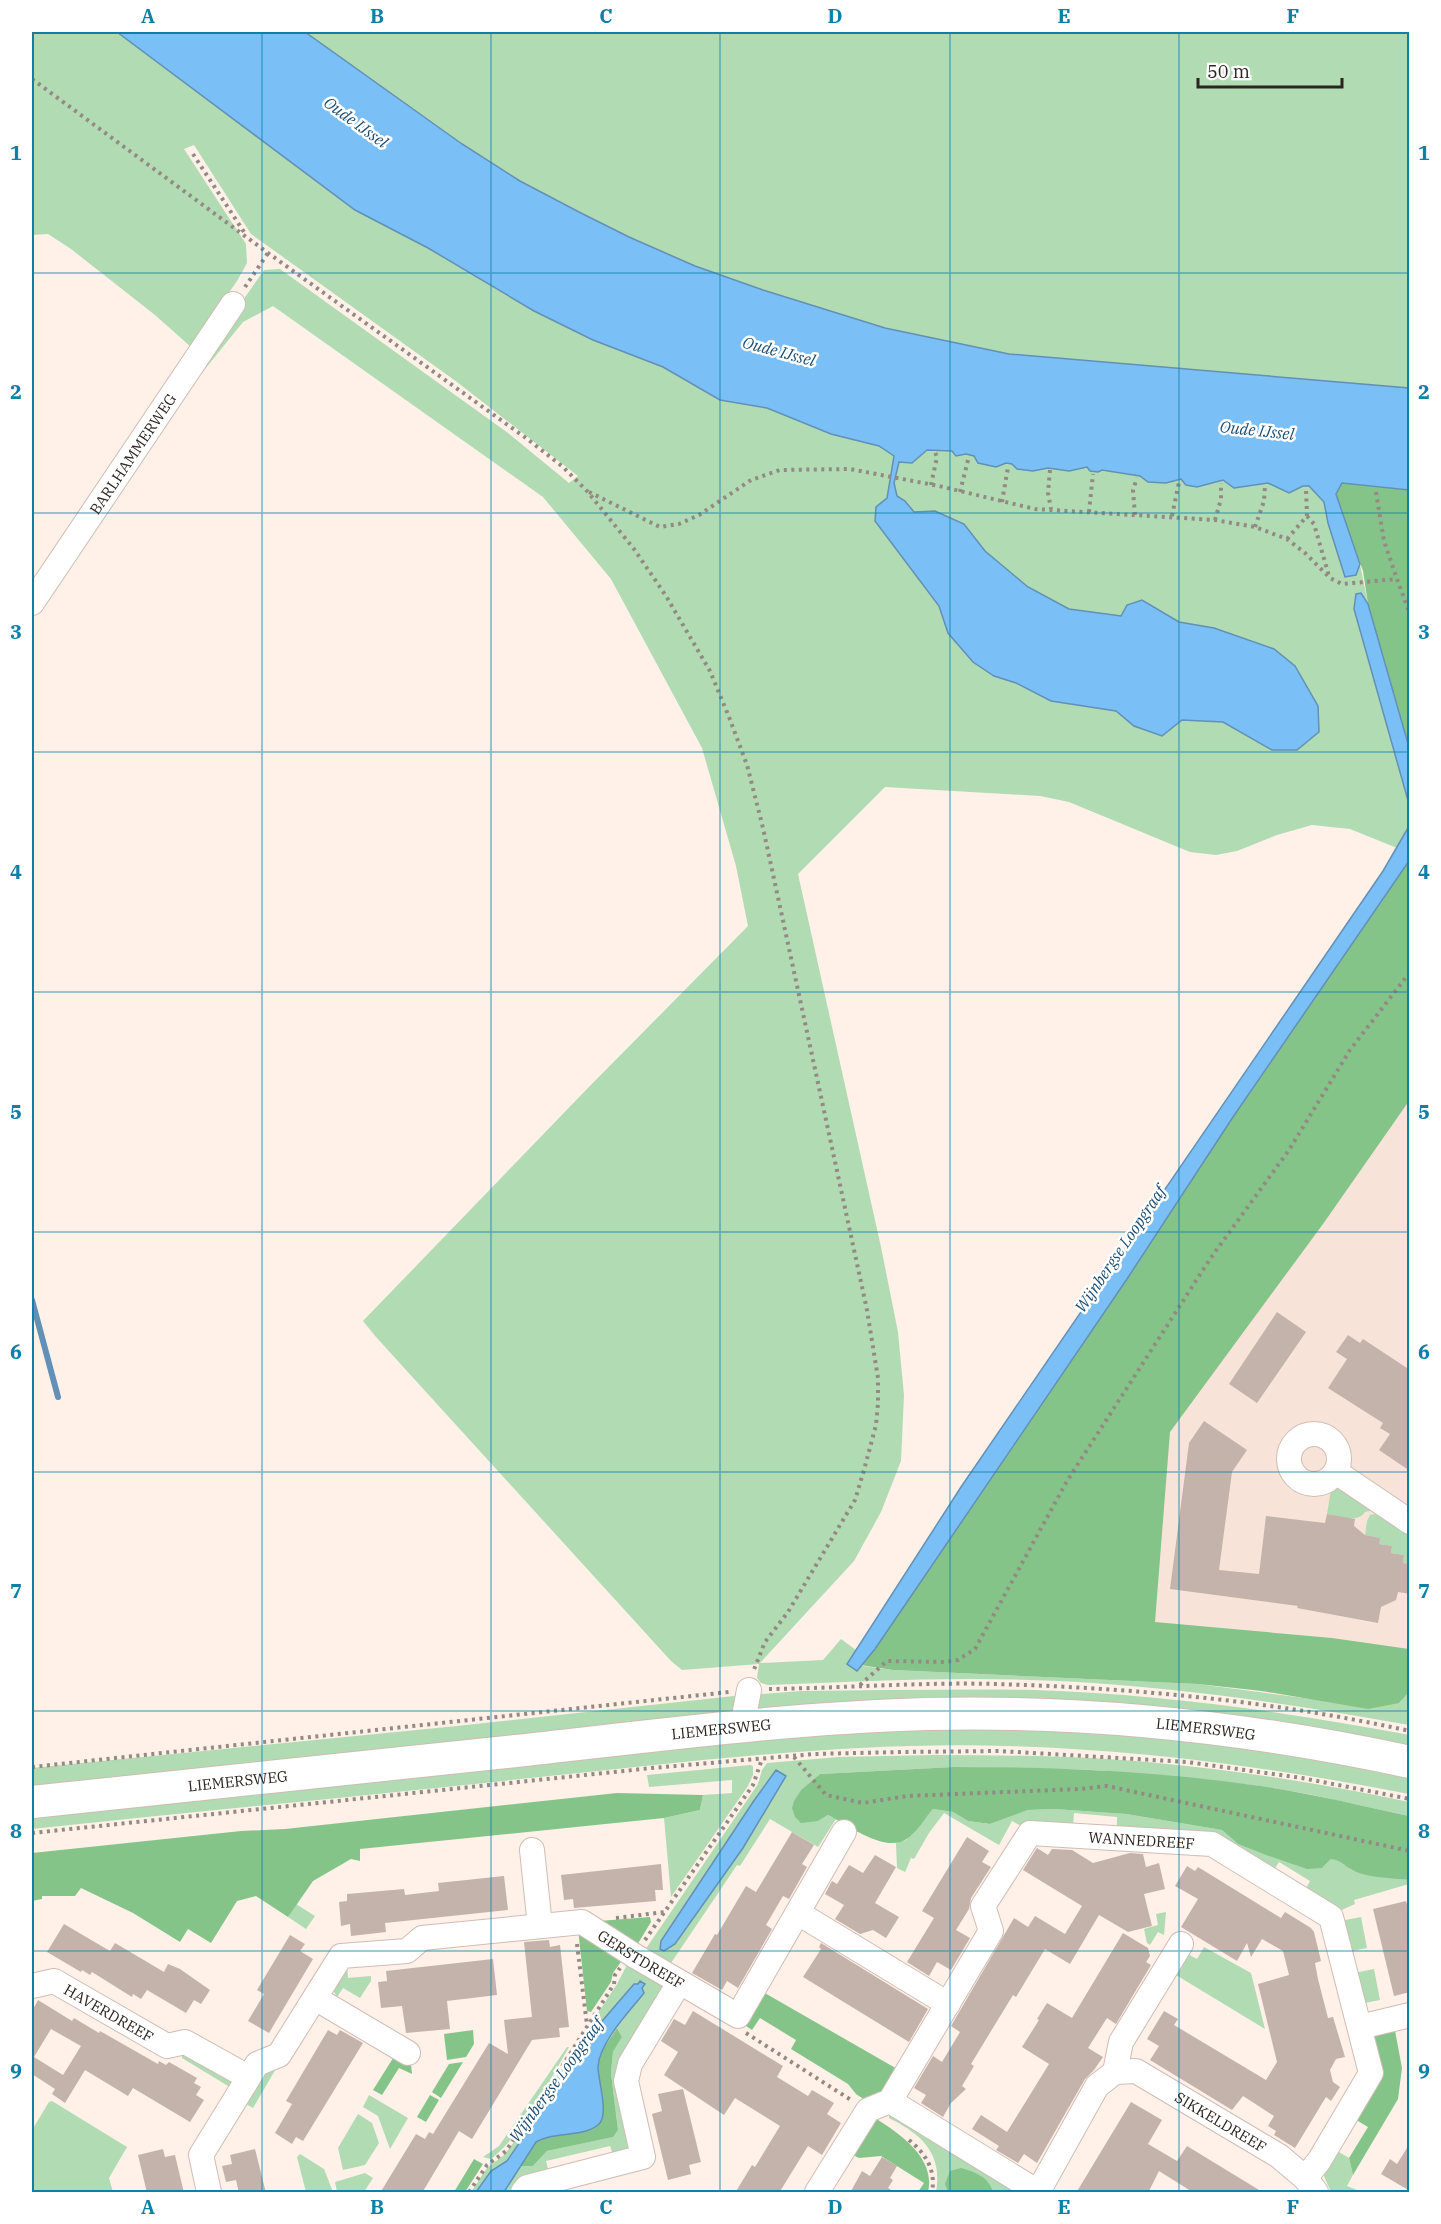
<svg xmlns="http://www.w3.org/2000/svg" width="1441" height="2224" font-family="'IBM Plex Serif',serif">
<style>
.built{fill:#f8e3d8}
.green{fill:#b1dbb2}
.forest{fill:#85c489}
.water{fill:#7abff6;stroke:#6290b6;stroke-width:1.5}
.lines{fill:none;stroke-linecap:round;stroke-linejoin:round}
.stream{stroke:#6290b6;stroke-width:6}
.building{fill:#c4b3aa;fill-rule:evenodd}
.minor-casing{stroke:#cfbdb4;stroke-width:26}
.major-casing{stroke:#cfbdb4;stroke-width:34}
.path{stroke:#948983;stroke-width:4;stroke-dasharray:3 4.5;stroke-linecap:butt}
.minor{stroke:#fff;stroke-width:24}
.major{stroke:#fff;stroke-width:32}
.grid{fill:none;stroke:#0e80a7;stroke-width:1.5;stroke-opacity:0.55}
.labels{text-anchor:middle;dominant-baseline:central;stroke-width:5;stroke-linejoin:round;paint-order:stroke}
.street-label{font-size:15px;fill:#2b2421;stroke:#fff}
.water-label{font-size:16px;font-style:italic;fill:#1c4e73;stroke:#fff}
.neatline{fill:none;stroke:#0e80a7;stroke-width:2}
.grid-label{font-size:20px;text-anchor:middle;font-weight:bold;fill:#0e80a7}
</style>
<rect width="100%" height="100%" fill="#fff0e8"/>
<path class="built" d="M1409,843V1714L1183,1679L852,1667Z"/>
<path class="green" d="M32,32H117L355,210L428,248L534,311L593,340L663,367L720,400L767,408L831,434L933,450L941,445L1012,464L1086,462L1098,469L1140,476L1181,479L1213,477L1223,480L1260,479L1268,483L1309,486L1324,498L1356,575L1360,564L1368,604L1361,593L1356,599L1354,609L1409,804L1408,828L1397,848L1350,829L1312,825L1277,835L1237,851L1216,855L1190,852L1069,802L1040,796L885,787L798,874L881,1247L898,1332L904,1395L901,1461L881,1512L854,1561L760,1663L823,1660L841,1639L856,1650L848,1664L893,1670L1198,1684L1311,1699L1399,1703L1409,1692V1725C1293,1704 1177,1687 1059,1681C962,1676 865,1681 768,1685L761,1683L757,1678L759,1664L682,1670L671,1661L376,1337L363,1321L585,1091L748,926L736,866L702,748L611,579L543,497L273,306L243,322L133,458L264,270L280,269L508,433L569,483L578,476L457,382L251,234L194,145L184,149L246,244L247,263L237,281L191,347L155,315L71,249L48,234L32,235Z
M305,32H1409V388L1009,354L885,328L763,290L695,266L629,237L521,181L462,144Z
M1336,1487L1373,1510L1365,1512C1357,1524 1339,1516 1327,1514L1331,1489Z
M1375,1514L1409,1535V1564L1403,1563L1404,1555L1391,1553L1392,1546L1379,1544V1538L1365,1535L1367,1521L1370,1515Z
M885,1690C935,1690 985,1689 1035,1690C1161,1694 1286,1712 1410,1735L1409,1751L1164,1713L32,1787V1768L457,1726L734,1696L801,1691Z
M897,1726L1128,1731L1410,1771L1409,1794C1277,1768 1144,1750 1009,1746C849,1741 689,1762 530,1778C364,1796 198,1811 32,1829V1812Z
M935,1755C1012,1755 1090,1756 1167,1764C1249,1772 1329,1785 1409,1802V1816L1308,1794L1253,1785L1097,1770L953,1767L820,1774L802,1789L818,1821L828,1815L836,1819L818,1847L770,1819L740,1866L737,1865L669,1966L645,1950L758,1784L762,1770L767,1763L839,1757Z
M750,1765L753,1766V1775L748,1786L671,1897L664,1818L700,1810L703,1795L732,1793V1780L649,1787L647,1775Z
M933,1809L953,1812L968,1821L990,1824L1028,1810L1054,1809L1126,1814L1222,1830L1238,1844L1322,1868L1331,1859L1341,1860L1351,1870L1409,1880V1884L1354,1900L1355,1904L1337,1912L1304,1892L1310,1881L1279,1862L1272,1873L1117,1829V1817L1074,1813L1073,1826L1023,1827L1012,1821L999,1845L944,1813L929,1833L914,1859L911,1858L905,1872L897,1868L896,1843L906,1840Z
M296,1904L315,1916L306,1929L288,1917Z
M1166,1912L1164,1935L1158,1932L1150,1945L1147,1943L1144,1929L1158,1925L1156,1914Z
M1361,1917L1367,1948L1347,1952L1340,1921Z
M1204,1947L1251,1973L1265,2029L1176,1975L1130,2052L1129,2040L1184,1952L1197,1959Z
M628,1963L661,1980L663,1991L625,2059L632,2148L614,2158L610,2146L546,2161L549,2173L514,2192H504L521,2166H533L547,2151L612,2137L618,2130L611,2073L613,2052L622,2037L617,2028L643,1993L638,1984H634L603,2020L507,2161L491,2172L476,2192H471L487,2168L504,2155L514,2142L617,1984Z
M347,1965L348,1978L371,1976V1981L360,1998L343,1988L337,1997L333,1990Z
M1374,1969L1380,2000L1360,2004L1354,1973Z
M567,2047H569C549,2082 522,2135 491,2159L483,2157L499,2146Z
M190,2053L232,2077L233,2089L182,2058V2054Z
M277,2067L253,2108L244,2103L262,2071Z
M369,2095L408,2118L390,2149L378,2116L363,2107Z
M52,2101L127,2147L109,2178L113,2192H32V2130L49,2102Z
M358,2114L372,2123L379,2143L365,2165L343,2170L338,2148Z
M893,2115L1016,2186L1013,2192H936C943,2153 921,2134 889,2118V2116Z
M1334,2149L1349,2158L1353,2175L1347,2186L1362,2192H1331L1323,2174Z
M300,2154L324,2169L333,2192H306L297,2157Z
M365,2173L373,2178L364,2192H337L335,2182Z"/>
<path class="forest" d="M1342,483L1409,490V747L1368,604L1363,571L1336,494Z
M1409,861V1101L1323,1224L1170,1432L1155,1622L1332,1638L1409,1649V1692L1399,1703L1368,1709L1262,1691L1198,1684L893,1670L861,1665L875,1649L1127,1279L1233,1117Z
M953,1767C1053,1767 1153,1771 1253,1785C1306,1792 1358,1805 1409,1816V1880C1392,1878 1368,1878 1352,1870C1343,1865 1343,1861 1331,1859L1322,1868L1307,1869L1269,1856L1238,1844L1222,1830L1126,1814L1054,1809L1028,1810L990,1824L968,1821L953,1812L933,1809C925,1818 918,1831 908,1838C887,1855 848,1825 828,1815L818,1821L801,1823L795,1817L792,1808L794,1801L802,1789L820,1774Z
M617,1793L703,1795L700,1810L664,1818L360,1849V1861L351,1859L313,1881L288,1917L256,1896L237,1901L211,1943L188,1929L180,1942L133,1913L81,1888L75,1896H42V1899L32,1901V1853L241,1831L285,1829Z
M650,1917L651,1922L634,1950L599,1921Z
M578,1929L623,1959L613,1973L611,1982L591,2012L587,2011Z
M763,1992L899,2070L883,2094L865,2100L856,2094L848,2084L791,2049L796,2040L760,2018L752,2030L746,2026V2023Z
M1394,2025L1402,2068L1398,2099L1353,2175L1349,2158L1368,2127L1353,2118L1370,2036Z
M617,2028L622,2037L613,2052L611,2073L618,2130L613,2137L547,2151L533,2166H521L536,2142L544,2137L595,2127L599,2055Z
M473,2030L474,2044L466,2057L447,2060L444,2034Z
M395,2055L411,2065L412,2074L399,2068L382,2095L373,2090Z
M463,2062L441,2098L432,2092L449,2064Z
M430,2095L439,2100L426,2122L417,2117Z
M875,2118C900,2134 936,2158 928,2192H918L924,2183L881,2156L859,2158L853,2155Z
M474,2159L483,2164L465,2192H454Z
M961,2168C975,2172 989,2177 993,2192H948L945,2184L950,2171Z"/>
<path class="water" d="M117,32H305L462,144L520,181L581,213L629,237L695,266L763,290L885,328L1009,354L1409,388V490L1342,483L1336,494L1360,564L1356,575L1345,577L1328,523L1324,502L1309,486H1303L1289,493L1268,483L1234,488L1223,480L1197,487L1186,485L1181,479L1166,483L1148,482L1140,476L1102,470L1098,472L1090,471L1087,467L1069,471L1048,468L1033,471L1017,469L1012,464L1006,463L996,467L978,463L974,456L966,454L956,456L952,451L927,450L912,463L899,462L894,483L897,496L905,501L914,512L935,511L964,524L985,551L1028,587L1069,609L1121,616L1127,605L1142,600L1179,622L1214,628L1274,649L1295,666L1318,706L1319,732L1297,750H1272L1223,722L1182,720L1162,736L1134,726L1116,711L1051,701L1016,683L994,676L973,662L948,633L939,606L875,521L876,507L887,498L894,456L879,446L831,434L767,408L720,400L663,367L593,340L534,311L428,248L355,210Z
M1361,593L1368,604L1409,747V804L1354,609L1356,594Z
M1409,811V861L1233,1117L1127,1279L875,1649L857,1671L847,1664L961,1487L1383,871L1408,828Z
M776,1770L786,1776L743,1848L675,1944L664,1951L660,1949L661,1941L753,1802Z
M640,1981L645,1984L642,1988L644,1993C629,2012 599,2043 598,2067C598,2081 610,2116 598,2125C581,2138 554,2131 536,2142L504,2192H476L491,2171L507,2161L603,2020L634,1984H638Z"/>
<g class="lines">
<path class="stream" d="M32,1300L58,1397"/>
</g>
<path class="building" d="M1277,1312L1306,1332L1257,1403L1229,1384Z
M1348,1335L1360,1343L1363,1339L1410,1370V1471L1379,1450L1390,1434L1380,1428L1383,1423L1328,1388L1347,1359L1336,1352Z
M1204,1421L1247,1450L1232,1472L1219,1570L1259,1574L1266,1516L1325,1523L1327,1514L1355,1519L1354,1526L1365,1535L1380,1538L1379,1544L1392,1546L1391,1553L1404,1555L1403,1563L1410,1564V1594L1398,1592L1396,1600L1381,1607L1378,1623L1297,1608L1298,1606L1170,1589L1189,1443Z
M792,1832L814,1845L802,1864L807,1867L789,1899L783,1896L766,1925L772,1929L738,1988L727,1981L722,1990L692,1973L715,1934L717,1935L746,1886L756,1892Z
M967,1837L989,1851L982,1862L991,1867L971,1898L969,1909L956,1930L970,1938L951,1970L937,1962L929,1976L907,1962L934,1918L922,1911Z
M1037,1848L1048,1855L1052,1849L1072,1850L1093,1863L1130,1853L1143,1854L1146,1867L1159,1863L1165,1889L1144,1894L1152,1926L1128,1932L1099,1915L1070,1964L1045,1949L1016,1997L1013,1995L971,2064L974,2066L962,2086L966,2089L951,2103L943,2117L921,2103L926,2095L914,2088L933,2056L942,2062L960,2032L951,2026L1014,1918L1028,1927L1035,1916L1065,1934L1082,1906L1023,1870Z
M875,1855L896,1867L875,1903L899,1917L886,1938L873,1930L860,1934L835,1919L844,1905L825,1894L832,1881L837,1884L849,1865L863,1873Z
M661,1864L663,1890H655L656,1901L574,1908L573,1899L564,1900L561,1875Z
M1187,1866L1195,1871L1198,1867L1281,1918L1285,1912L1311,1928L1314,1932L1321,1961L1315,1963L1318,1979L1328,2018L1333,2017L1345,2057L1336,2059L1330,2070L1333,2082L1340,2087L1331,2101L1326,2097L1295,2148L1274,2135L1276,2131L1268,2126L1274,2116L1243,2096L1232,2110L1150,2060L1159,2046L1147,2039L1164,2011L1178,2019L1174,2025L1266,2080L1277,2062L1258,1984L1289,1975L1283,1951L1262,1939L1251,1957L1247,1943L1237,1961L1181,1927L1198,1899L1175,1886Z
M504,1876L508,1910L385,1923L386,1932L351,1936L350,1924L341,1926L339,1902L347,1901V1894L404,1889L405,1895L439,1891L438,1883Z
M1406,1901L1410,1915V1992L1394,1996L1373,1909Z
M64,1924L110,1951L115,1943L164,1972L168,1964L180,1969L210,1990L201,2004L194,2000L186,2013L147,1990L141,1999L133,1994L132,1997L92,1972L90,1975L82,1970L81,1972L47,1952Z
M1123,1933L1148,1948L1150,1956L1146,1962L1151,1965L1116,2024L1107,2018L1088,2048L1103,2057L1094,2070L1085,2079L1037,2163L1024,2154L1018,2163L996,2150L999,2146L972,2129L981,2115L1007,2132L1049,2064L1022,2047L1039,2020L1037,2019L1047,2003L1072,2018Z
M290,1935L305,1944L300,1951L313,1959L269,2033L248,2021L264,1994L257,1990Z
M549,1940L550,1947L560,1945L569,2027L559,2028L560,2037L532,2040L472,2139L459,2131L422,2193H380L416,2134L425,2139L429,2132L433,2134L489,2043L508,2054L504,2020L532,2017L524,1942Z
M821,1943L928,2009L909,2042L803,1977L821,1949L819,1947Z
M493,1959L497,1995L447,2001L450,2029L406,2033L402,2006L381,2008L378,1982L387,1981L386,1971Z
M38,2000L72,2021L74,2018L99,2033L100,2031L158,2064L159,2061L166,2065L169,2062L197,2078L194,2083L201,2087L196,2095L204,2100L190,2122L133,2088L128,2096L85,2070L65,2103L52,2094L55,2089L32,2074V2011ZM51,2029L81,2046L63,2075L34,2057Z
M693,2011L783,2066L777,2077L808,2096L812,2090L834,2103L827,2114L841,2123L835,2133L822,2155L808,2146L779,2193H735L752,2165L755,2167L780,2126L735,2098L724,2115L664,2075L678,2052L661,2041L674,2019L685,2025Z
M328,2030L337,2035L340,2030L363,2043L303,2141L296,2137L292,2144L275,2133L292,2104L286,2101Z
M683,2089L701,2162L689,2165L691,2174L668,2180L652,2114L662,2111L658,2094Z
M1131,2102L1162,2120L1148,2144L1177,2161L1187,2146L1264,2193H1194L1159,2171L1148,2193H1076Z
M1410,2143V2191L1381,2174L1390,2159L1397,2164Z
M163,2149L165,2157L175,2155L184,2193H147L138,2155Z
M255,2149L266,2193H239L236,2180L226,2182L222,2166L232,2164L230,2155Z
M882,2157L897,2166L890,2178L893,2180L888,2188L896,2193H850L862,2171L870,2176Z"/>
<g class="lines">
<defs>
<g id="minor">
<path id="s1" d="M32,603L233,304"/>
<circle cx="1314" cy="1459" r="25"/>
<path d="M1336,1472L1410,1522"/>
<path d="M742,1727L749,1690"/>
<path d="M532,1850L540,1926"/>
<path d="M798,1913L948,2004"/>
<path id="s2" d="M32,1986L54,1981L167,2046L185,2042L248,2077"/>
<path d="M315,1998L408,2053"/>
<path d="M1360,2027L1410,2015"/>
<path d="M1115,2072L1121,2042L1181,1944"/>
<path d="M890,2101L1038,2192"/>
<path id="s3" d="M209,2192L201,2155L257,2064L279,2055L341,1956L407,1951L422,1938L582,1922L635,1956L738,2016L844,1832"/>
<path d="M523,2192L527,2187L643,2157L626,2081L630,2064L679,1983"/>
<path id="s4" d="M817,2192L868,2110L890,2101L991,1931L983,1906L1030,1833L1212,1844L1331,1917L1371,2073L1319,2161L1305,2178"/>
<path id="s5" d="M1038,2192L1097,2086L1115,2072L1136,2071L1279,2156L1305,2178L1316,2192"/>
</g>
<g id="major">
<path id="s6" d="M32,1802C193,1785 355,1768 516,1751C652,1736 789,1718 925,1714C1086,1710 1253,1728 1410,1762"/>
</g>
</defs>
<use href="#minor" class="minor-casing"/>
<use href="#major" class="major-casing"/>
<path class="path" d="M32,79L268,253L526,438L563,467L587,491L634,549L666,596L710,671L729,717L747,765L763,828L867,1310L878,1378V1403L876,1425L864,1470L855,1500L788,1612L765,1642L753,1672
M193,154L246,235
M245,287L268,253
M1050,470L1048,493L1051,509
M931,485L937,457L935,452
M589,492L660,527L679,524L699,515L751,480L780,470L850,469L939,486L1035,509L1215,520L1255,527L1287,539L1305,553L1330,578L1342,584L1397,579L1410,614
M960,492L968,460
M1376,492L1384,541L1397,579
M1002,502L1008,467
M1089,512L1093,474
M1135,515L1133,490L1137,478
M1172,516L1179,482
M1307,516L1314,524L1329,576
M1215,520L1221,499V483
M1255,527L1264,501L1265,485
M1287,539L1307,516L1306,489
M860,1685L887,1661L945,1662L958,1660L975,1649L1067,1481L1210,1259L1289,1150L1350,1050L1410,972
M769,1689C845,1688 920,1682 996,1684C1134,1688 1274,1701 1410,1731
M794,1757L826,1795L863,1803L907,1796L1080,1789L1107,1786L1410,1851
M32,1767L729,1692
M32,1833L652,1768L814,1754L899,1752L999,1751L1187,1762L1302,1778L1410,1799
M616,1918L665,1912
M645,1940L753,1785L762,1759
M577,1944L587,2025
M746,2033L851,2100
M909,2140C926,2154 936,2170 932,2192
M469,2192L487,2165L506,2151L551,2084L614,1984L615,1975L620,1968"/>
<use href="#minor" class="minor"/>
<use href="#major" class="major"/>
</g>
<path class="grid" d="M262,32V2192M491,32V2192M720,32V2192M950,32V2192M1179,32V2192M32,273H1410M32,513H1410M32,752H1410M32,992H1410M32,1232H1410M32,1472H1410M32,1711H1410M32,1951H1410"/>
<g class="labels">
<g class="street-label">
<text stroke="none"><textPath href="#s1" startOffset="180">BARLHAMMERWEG</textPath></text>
<text stroke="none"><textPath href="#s6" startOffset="693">LIEMERSWEG</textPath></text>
<text stroke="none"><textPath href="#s6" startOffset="1179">LIEMERSWEG</textPath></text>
<text stroke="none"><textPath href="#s6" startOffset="207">LIEMERSWEG</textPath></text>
<text stroke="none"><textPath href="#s4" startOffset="543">WANNEDREEF</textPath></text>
<text stroke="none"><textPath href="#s3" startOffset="602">GERSTDREEF</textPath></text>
<text stroke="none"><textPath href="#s2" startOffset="86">HAVERDREEF</textPath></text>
<text stroke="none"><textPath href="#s5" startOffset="264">SIKKELDREEF</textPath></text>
</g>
<g class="water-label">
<text transform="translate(356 122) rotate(36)">Oude IJssel</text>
<text transform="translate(779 351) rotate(15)">Oude IJssel</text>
<text transform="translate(1257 430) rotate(6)">Oude IJssel</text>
<text transform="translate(1120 1249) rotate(-56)">Wijnbergse Loopgraaf</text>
<text transform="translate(556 2080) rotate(-54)">Wijnbergse Loopgraaf</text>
</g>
</g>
<rect width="1441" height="2224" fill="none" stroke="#ffffff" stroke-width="66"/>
<path d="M1198 78v9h144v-9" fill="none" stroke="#2b2421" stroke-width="3"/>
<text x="1207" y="78" font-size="18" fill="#2b2421" stroke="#ffffff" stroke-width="4.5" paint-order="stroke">50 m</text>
<rect x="33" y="33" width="1375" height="2158" class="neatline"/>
<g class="grid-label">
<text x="148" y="23">A</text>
<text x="377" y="23">B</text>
<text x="606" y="23">C</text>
<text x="835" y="23">D</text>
<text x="1064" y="23">E</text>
<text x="1293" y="23">F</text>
<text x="16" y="160">1</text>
<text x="1424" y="160">1</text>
<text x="16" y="399">2</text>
<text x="1424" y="399">2</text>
<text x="16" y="639">3</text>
<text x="1424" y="639">3</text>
<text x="16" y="879">4</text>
<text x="1424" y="879">4</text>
<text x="16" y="1119">5</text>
<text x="1424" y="1119">5</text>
<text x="16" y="1359">6</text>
<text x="1424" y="1359">6</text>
<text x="16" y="1598">7</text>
<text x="1424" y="1598">7</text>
<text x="16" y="1838">8</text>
<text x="1424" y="1838">8</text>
<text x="16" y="2078">9</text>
<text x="1424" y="2078">9</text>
<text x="148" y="2214">A</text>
<text x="377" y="2214">B</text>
<text x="606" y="2214">C</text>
<text x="835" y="2214">D</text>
<text x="1064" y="2214">E</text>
<text x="1293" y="2214">F</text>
</g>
</svg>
